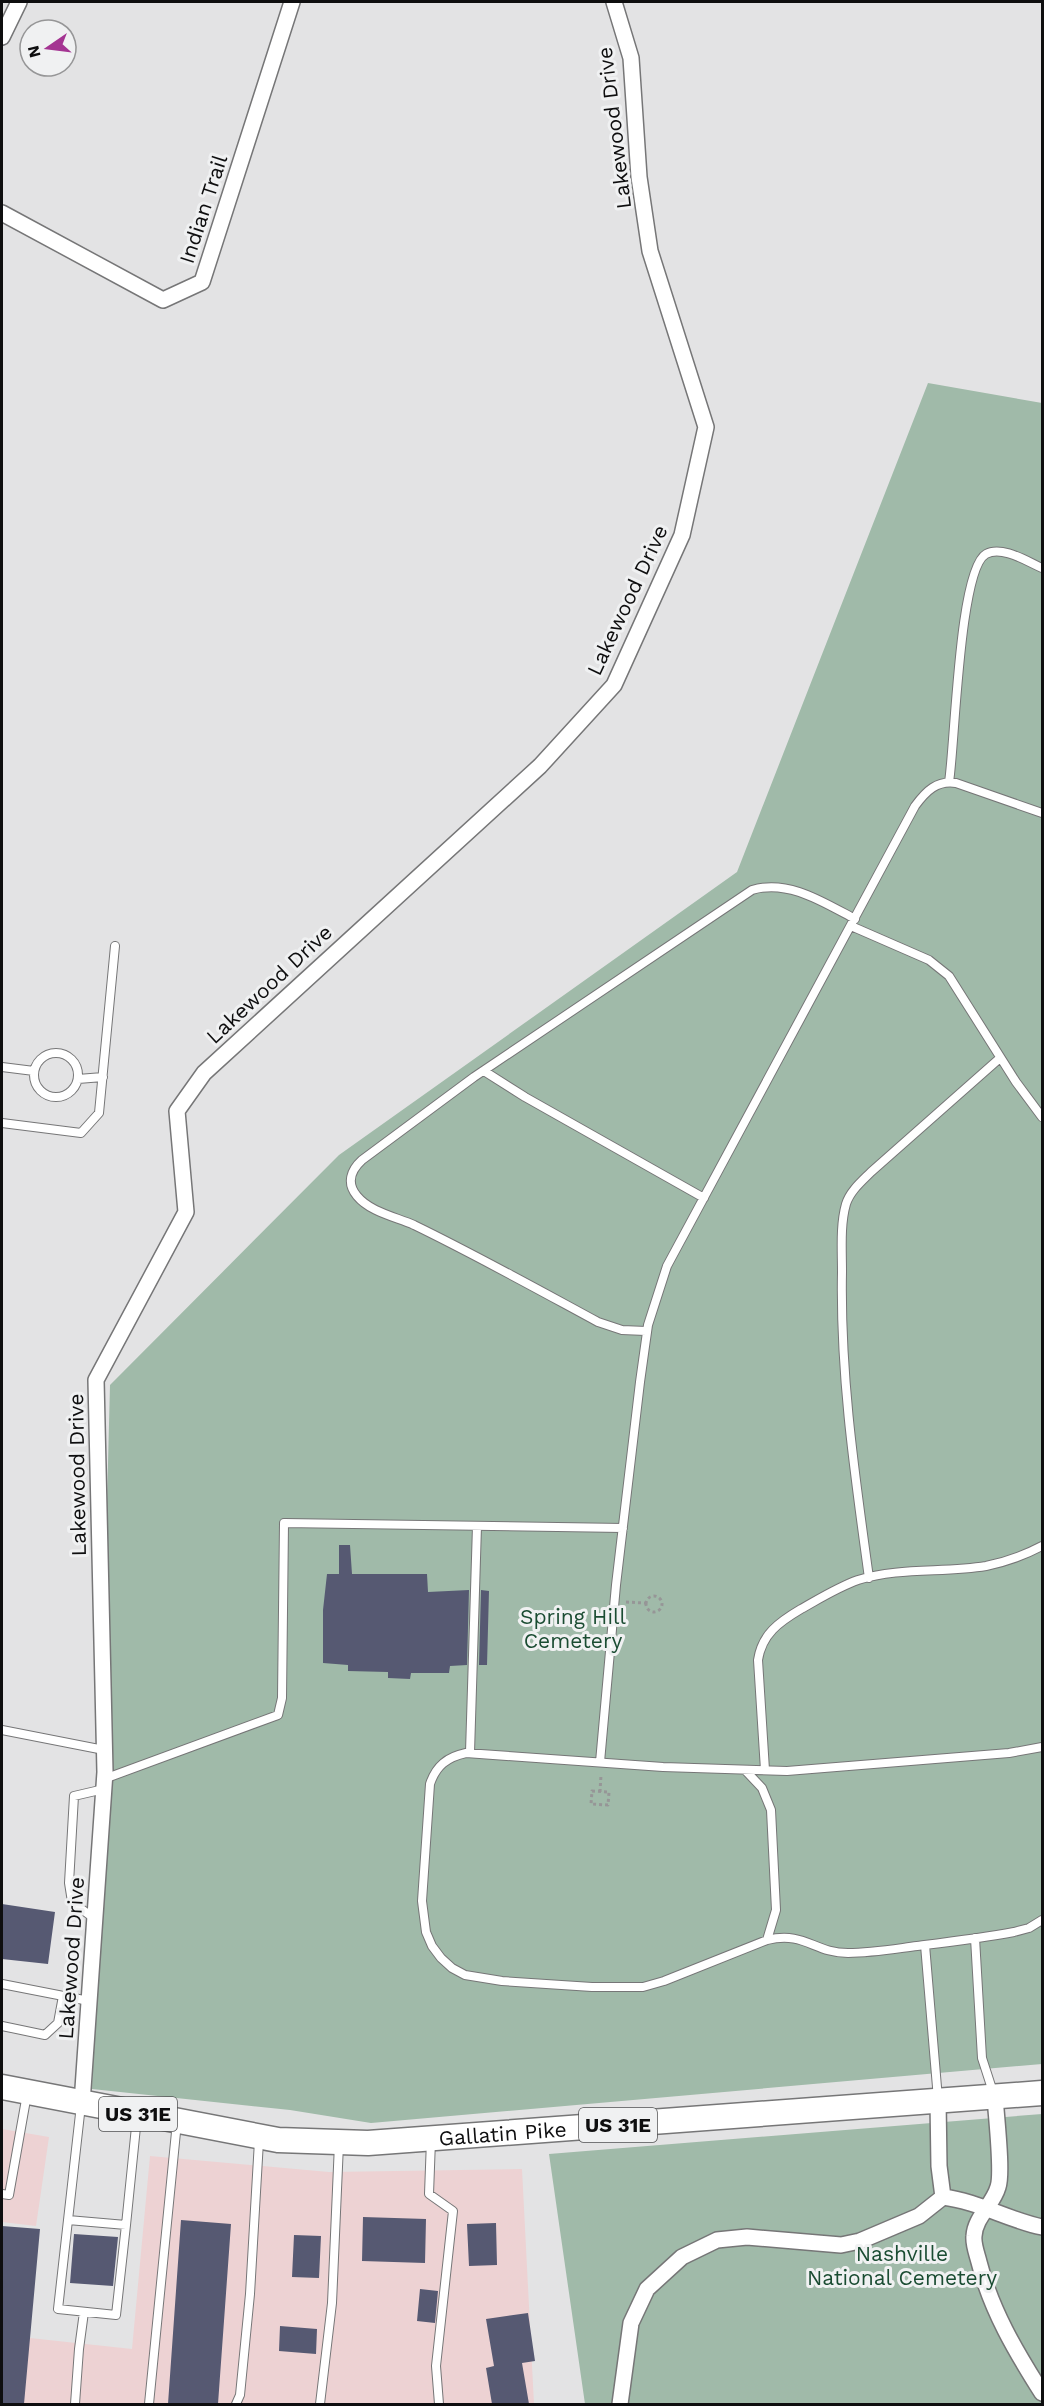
<svg xmlns="http://www.w3.org/2000/svg" width="1044" height="2406" font-family="'Work Sans',sans-serif">
<style>
.commercial{fill:#edd2d3}
.green{fill:#a0baa9}
.building{fill:#565972}
.lines{fill:none;stroke-linecap:round;stroke-linejoin:round}
.lane-casing{stroke:#767677;stroke-width:10}
.street-casing{stroke:#767677;stroke-width:18}
.primary-casing{stroke:#767677;stroke-width:27}
.path{stroke:#969697;stroke-width:3;stroke-dasharray:3 3;stroke-linecap:butt}
.lane{stroke:#fff;stroke-width:8}
.street{stroke:#fff;stroke-width:15}
.primary{stroke:#fff;stroke-width:24}
.labels{text-anchor:middle;dominant-baseline:central;stroke-width:6;stroke-linejoin:round;paint-order:stroke}
.shield{fill:#f0f1f2;stroke:#525253;stroke-width:1.5}
.shield-label{font-size:20px;font-weight:bold;fill:#0e0e0f}
.street-label{font-size:21px;fill:#0e0e0f;stroke:#f0f1f2}
.park-label{font-size:21px;fill:#1a4c32;stroke:#f0f1f2}
</style>
<rect width="100%" height="100%" fill="#e3e3e4"/>
<path class="commercial" d="M2,2129L49,2137L36,2226L2,2222Z
M150,2156L329,2172L522,2169L534,2404H2V2335L132,2349Z"/>
<path class="green" d="M928,383L1042,403V2064L371,2123L290,2110L92,2089L110,1385L339,1155L737,872Z
M1042,2114V2404H585L549,2154Z"/>
<path class="building" d="M339,1545H350L352,1574H427L428,1592L469,1590L467,1665L450,1666L449,1673H411L410,1679L388,1678V1672L348,1671V1665L323,1663V1610L327,1574H339Z
M481,1590L489,1591L487,1665H479Z
M2,1904L55,1912L48,1964L2,1959Z
M363,2217L426,2219L425,2263L362,2261Z
M181,2220L231,2224L218,2404H168Z
M496,2223L497,2265L469,2266L467,2224Z
M2,2226L40,2229L24,2404H2Z
M74,2234L118,2237L113,2286L70,2283Z
M294,2235L321,2236L319,2278L292,2277Z
M420,2289L438,2291L435,2323L417,2321Z
M528,2313L535,2361L522,2363L529,2404H492L486,2368L494,2366L486,2319Z
M280,2326L317,2329L316,2354L279,2351Z"/>
<g class="lines">
<defs>
<path id="lane" d="M949,782C955,745 959,569 986,554C1002,545 1028,562 1042,568
M851,926L929,960L949,976L1016,1082L1042,1117
M34 1075a22 22 0 1 1 44 0a22 22 0 1 1-44 0Z
M2,1067L34,1071
M484,1071L525,1097L704,1198
M78,1079L103,1077
M2,1123L81,1133L99,1113L115,946
M646,1331L622,1330L598,1322C537,1289 476,1255 414,1225C396,1217 370,1212 357,1196C346,1183 351,1170 362,1160L474,1077L752,890C788,879 823,902 855,919
M869,1578C855,1476 840,1375 842,1272C842,1250 840,1225 846,1204C850,1191 862,1181 871,1172L1000,1058
M2,1730L104,1750
M1042,1747L1009,1753L787,1771L663,1767L466,1753C447,1757 436,1766 430,1784L422,1901L426,1932L432,1946L441,1958L452,1968L465,1975L502,1981L592,1987H643L664,1981L767,1940C805,1931 814,1953 848,1953C871,1953 894,1949 917,1946C949,1942 982,1938 1014,1932L1029,1928L1042,1920
M470,1752L477,1526
M600,1762L616,1585L640,1382L648,1325L667,1266L915,806C926,791 937,780 956,783L1042,813
M745,1770L762,1788L771,1810L776,1910L767,1940
M765,1770L758,1660C762,1634 779,1622 801,1609C819,1599 838,1587 858,1580C899,1567 944,1573 986,1566C1006,1562 1025,1555 1042,1546
M104,1779L278,1715L282,1698L284,1523L623,1528
M95,1919L72,1902L69,1883L74,1796L104,1789
M975,1938L982,2058L993,2092
M925,1945L938,2099
M2,1984L89,2001
M2,2026L45,2035L58,2023L63,1996
M81,2105L68,2220L126,2225L137,2117
M431,2140L429,2194L453,2211L436,2366L439,2404
M2,2194L9,2195L27,2094
M68,2220L58,2309L116,2315L126,2225
M75,2404L79,2349L84,2312
M149,2404L177,2122
M236,2404L240,2395L250,2294L259,2141
M320,2404L332,2303L339,2144"/>
<path id="street" d="M2,37L19,2
M2,213L163,300L202,282L292,2
M995,2096C996,2115 1003,2173 998,2187C993,2205 975,2217 974,2236C973,2244 977,2254 979,2262C991,2310 1016,2352 1042,2393
M938,2101L939,2166L943,2197
M82,2103L105,1772L96,1380L186,1212L177,1111L204,1073L540,766L614,685L682,535L706,427L650,251L639,177L631,58L614,2
M620,2404L631,2323L647,2289L682,2257L717,2240L747,2237L841,2245L860,2241L919,2216L943,2197C977,2201 1008,2220 1042,2227"/>
<g id="primary">
<path id="s1" d="M2,2087L278,2140L368,2143L1042,2093"/>
</g>
</defs>
<use href="#lane" class="lane-casing"/>
<use href="#street" class="street-casing"/>
<use href="#primary" class="primary-casing"/>
<path class="path" d="M646 1604a8 8 0 1 1 16 0a8 8 0 1 1-16 0Z
M626,1602L645,1603
M592,1791L609,1792L608,1805L591,1804Z
M600,1792L601,1775"/>
<use href="#lane" class="lane"/>
<use href="#street" class="street"/>
<use href="#primary" class="primary"/>
</g>
<g class="labels">
<g class="shield">
<rect x="99" y="2097" width="78" height="34" rx="4.5"/>
<rect x="579" y="2108" width="78" height="34" rx="4.5"/>
</g>
<g class="shield-label">
<text x="138" y="2114">US 31E</text>
<text x="618" y="2125">US 31E</text>
</g>
<g class="street-label">
<text transform="translate(614 128) rotate(-97)">Lakewood Drive</text>
<text transform="translate(203 209) rotate(-72)">Indian Trail</text>
<text transform="translate(627 600) rotate(-65)">Lakewood Drive</text>
<text transform="translate(269 984) rotate(-43)">Lakewood Drive</text>
<text transform="translate(77 1475) rotate(-91)">Lakewood Drive</text>
<text transform="translate(71 1958) rotate(-86)">Lakewood Drive</text>
<text stroke="none"><textPath href="#s1" startOffset="506">Gallatin Pike</textPath></text>
</g>
<g class="park-label">
<text x="573" y="1616">Spring Hill<tspan x="573" dy="24">Cemetery</tspan></text>
<text x="902" y="2253">Nashville<tspan x="902" dy="24">National Cemetery</tspan></text>
</g>
</g>
<rect width="1044" height="2406" fill="none" stroke="#0e0e0f" stroke-width="6"/>
<g transform="translate(48 48) rotate(256)"><circle r="28" fill="#f0f1f2" stroke="#969697" stroke-width="1.5"/>
<path d="M0-4.5L10 22L0 15L-10 22Z" fill="#a43492"/>
<text y="-9" font-size="16" font-weight="bold" text-anchor="middle" fill="#0e0e0f">N</text>
</g>
</svg>
